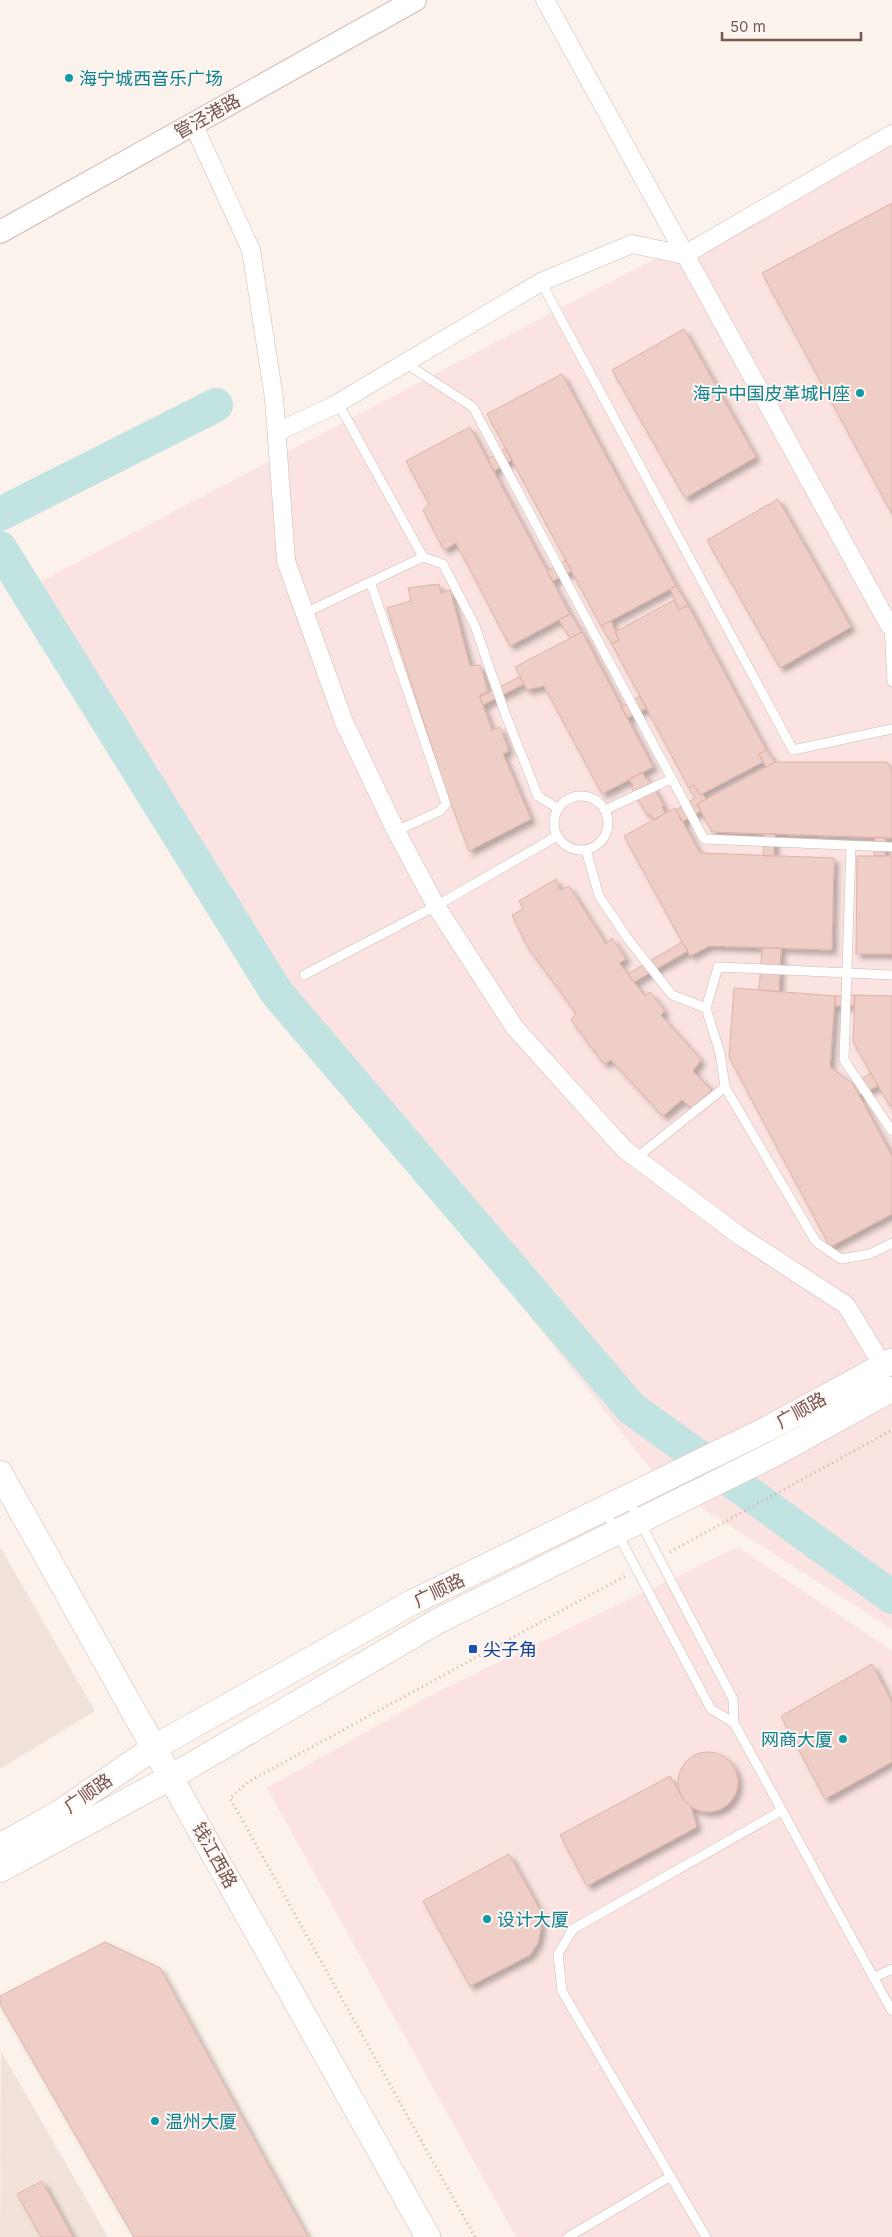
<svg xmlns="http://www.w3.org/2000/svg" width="892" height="2237" font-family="Inter,'Noto Sans SC',sans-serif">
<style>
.residential{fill:#f2e3da}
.commercial{fill:#fae3e0}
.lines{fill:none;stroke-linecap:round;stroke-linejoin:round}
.river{stroke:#c1e3e1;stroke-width:34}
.building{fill:#eecec6;stroke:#dfb2a8;filter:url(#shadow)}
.service-casing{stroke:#cebbb4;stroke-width:10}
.minor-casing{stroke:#cebbb4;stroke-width:19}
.tertiary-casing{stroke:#cebbb4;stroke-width:24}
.secondary-casing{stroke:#d1bab2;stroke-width:26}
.path{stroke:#d3b0a8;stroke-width:3;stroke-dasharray:1 4;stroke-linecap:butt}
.service{stroke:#fff;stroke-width:9}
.minor{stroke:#fff;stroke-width:18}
.tertiary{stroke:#fff;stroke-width:22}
.secondary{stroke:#fff;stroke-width:25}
.culture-dot{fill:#0f9aa8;stroke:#fef6f2;stroke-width:2}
.transit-dot{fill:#1a4fb4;stroke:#fef6f2;stroke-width:2}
.labels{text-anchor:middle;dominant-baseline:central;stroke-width:4;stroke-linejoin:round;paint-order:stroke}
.culture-label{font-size:18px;fill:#0d838f;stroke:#fef6f2;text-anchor:start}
.street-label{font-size:18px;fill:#745650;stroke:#fef6f2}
.transit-label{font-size:18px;fill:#164399;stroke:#fef6f2;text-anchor:start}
</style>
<defs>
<filter id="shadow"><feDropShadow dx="4.5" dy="4.5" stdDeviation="2.5" flood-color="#0004"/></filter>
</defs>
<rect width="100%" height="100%" fill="#fbf2eb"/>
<path class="residential" d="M0,1547L95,1711L0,1769Z
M1,2051L108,2237H0Z"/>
<path class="commercial" d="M892,134V1629L661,1482L286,1008L36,584Z
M738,1547L892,1651V2237H516L267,1788L435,1693Z"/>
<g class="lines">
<path class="river" d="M0,514L216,405
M0,548L277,993L631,1408L892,1597"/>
</g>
<path class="building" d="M892,203V514L762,273Z
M684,329L756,457L685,498L612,370Z
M562,374L676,586L601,626L487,414Z
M470,427L570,614L510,646L456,543L444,550L423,510L429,504L406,461Z
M506,448L512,460L494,471L488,459Z
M778,499L851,627L780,668L707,540Z
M566,560L572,571L553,581L547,571Z
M439,584L441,593L450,590L470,666L480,665L488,691L480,695V697L492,730L500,727L509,751L503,754L531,819L469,851L444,785L387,608L411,601L408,588Z
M676,586L688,605L679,610L670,589Z
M674,600L679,610L688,605L766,750L759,754L763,762L700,795L694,785L689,788L612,644L619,640L615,632Z
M570,614L582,632L570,638L559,620Z
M611,621L619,640L612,644L601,626Z
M582,632L653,767L602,794L544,686L527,690L515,667Z
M519,677L524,684L483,705L480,697Z
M640,696L647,708L627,718L621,707Z
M766,750L775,762L766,767L759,754Z
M775,762H887L892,770V838L712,832L697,804Z
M642,772L646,779L648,778L664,806L662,807L665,813L654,820L650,814L647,815L631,787L633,786L629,779Z
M694,785L700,795L703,794L706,799L697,804L701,811L682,822L676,810L695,798L689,788Z
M675,808L700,853L834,858L832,950L709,946L690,956L624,836Z
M764,834H775L774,856H763Z
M875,837L886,838L885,856H874Z
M857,856H892V954H856Z
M556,879L560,890L569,886L606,944L612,938L626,959L619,963L645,996L650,992L665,1011L661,1015L701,1060L693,1071L712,1090L692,1108L682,1100L663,1116L611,1060L604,1064L571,1020L576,1013L527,946L512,915L523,909L519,901Z
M682,942L688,951L634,982L628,974Z
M762,948H781L779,992L759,990Z
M734,988L835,996L830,1067L853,1084L892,1156V1214L830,1247L729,1057Z
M855,995L892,996V1105L890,1106L853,1042Z
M855,995L854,1006H835V996Z
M871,1073L878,1086L859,1095L853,1084Z
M872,1664L892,1703V1762L825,1799L781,1716Z
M678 1782a30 30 0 1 1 60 0a30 30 0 1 1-60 0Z
M670,1776L684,1800L691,1807L697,1827L587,1886L560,1835Z
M509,1854L540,1910L541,1928L538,1943L530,1955L470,1986L423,1901Z
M105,1942L160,1968L308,2237H134L0,2004V1996Z
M42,2181L73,2237H41L17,2194Z"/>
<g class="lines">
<defs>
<path id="service" d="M541,282L793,750L892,729
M405,363L473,407L704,839L892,847
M338,403L423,557L443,564L475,626L506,716L538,796L557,808
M371,584L446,804L440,811L396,831
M305,613L423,557
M889,625L892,682
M554 823a27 27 0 1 1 54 0a27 27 0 1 1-54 0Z
M605,810L671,779
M851,846L844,1060L892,1131
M586,850L599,896L628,939L672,995L706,1008
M304,975L436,906L557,836
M725,1087L816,1242L841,1259L870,1254L892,1243
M636,1158L725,1087L720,1053L706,1008L718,967L892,975
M628,1499L733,1699L734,1723L892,2011
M605,1510L711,1709L734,1723
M873,1978L892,1969
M568,2237L671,2176
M706,2237L562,1991L558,1954L573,1929L781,1811"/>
<path id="minor" d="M545,0L889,625L892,624
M193,124L251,250L274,398L286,561L344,722L396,831L436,906L515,1028L624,1149L740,1236L846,1305L883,1366
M277,432L333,406L541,282L632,244L684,255L892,134"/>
<path id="tertiary" d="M0,232L415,0"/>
<path id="secondary" d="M0,1473L428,2237
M0,1846L59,1813L155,1747L411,1603L767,1429L892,1361
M0,1870L171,1777L438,1621L778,1452L892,1389"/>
</defs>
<use href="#service" class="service-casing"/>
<use href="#minor" class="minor-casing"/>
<use href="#tertiary" class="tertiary-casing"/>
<use href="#secondary" class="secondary-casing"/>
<path class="path" d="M670,1552L892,1430
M475,2237L230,1798L248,1782L625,1576"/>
<use href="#service" class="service"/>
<use href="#minor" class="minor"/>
<use href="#tertiary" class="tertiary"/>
<use href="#secondary" class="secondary"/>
</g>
<g class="culture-dot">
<circle cx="69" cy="78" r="5"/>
<circle cx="860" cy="393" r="5"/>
<circle cx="843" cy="1739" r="5"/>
<circle cx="487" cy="1919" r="5"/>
<circle cx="155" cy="2121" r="5"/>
</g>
<rect class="transit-dot" x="468" y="1644" width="10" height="10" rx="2.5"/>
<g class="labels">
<g class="culture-label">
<text x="79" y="78">海宁城西音乐广场</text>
<text x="850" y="393" text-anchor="end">海宁中国皮革城H座</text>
<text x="833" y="1739" text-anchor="end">网商大厦</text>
<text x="497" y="1919">设计大厦</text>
<text x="165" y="2121">温州大厦</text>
</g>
<g class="street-label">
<text transform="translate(207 116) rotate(-29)">管泾港路</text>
<text transform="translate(801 1410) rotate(-29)">广顺路</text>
<text transform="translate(439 1590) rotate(-26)">广顺路</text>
<text transform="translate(88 1793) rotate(-35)">广顺路</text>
<text transform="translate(215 1855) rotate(61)">钱江西路</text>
</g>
<g class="transit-label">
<text x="483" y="1649">尖子角</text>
</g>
</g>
<path d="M722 32v8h139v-8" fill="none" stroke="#745650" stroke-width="2.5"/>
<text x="730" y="32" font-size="15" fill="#745650" stroke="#fef6f2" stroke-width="4" paint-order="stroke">50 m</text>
</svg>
